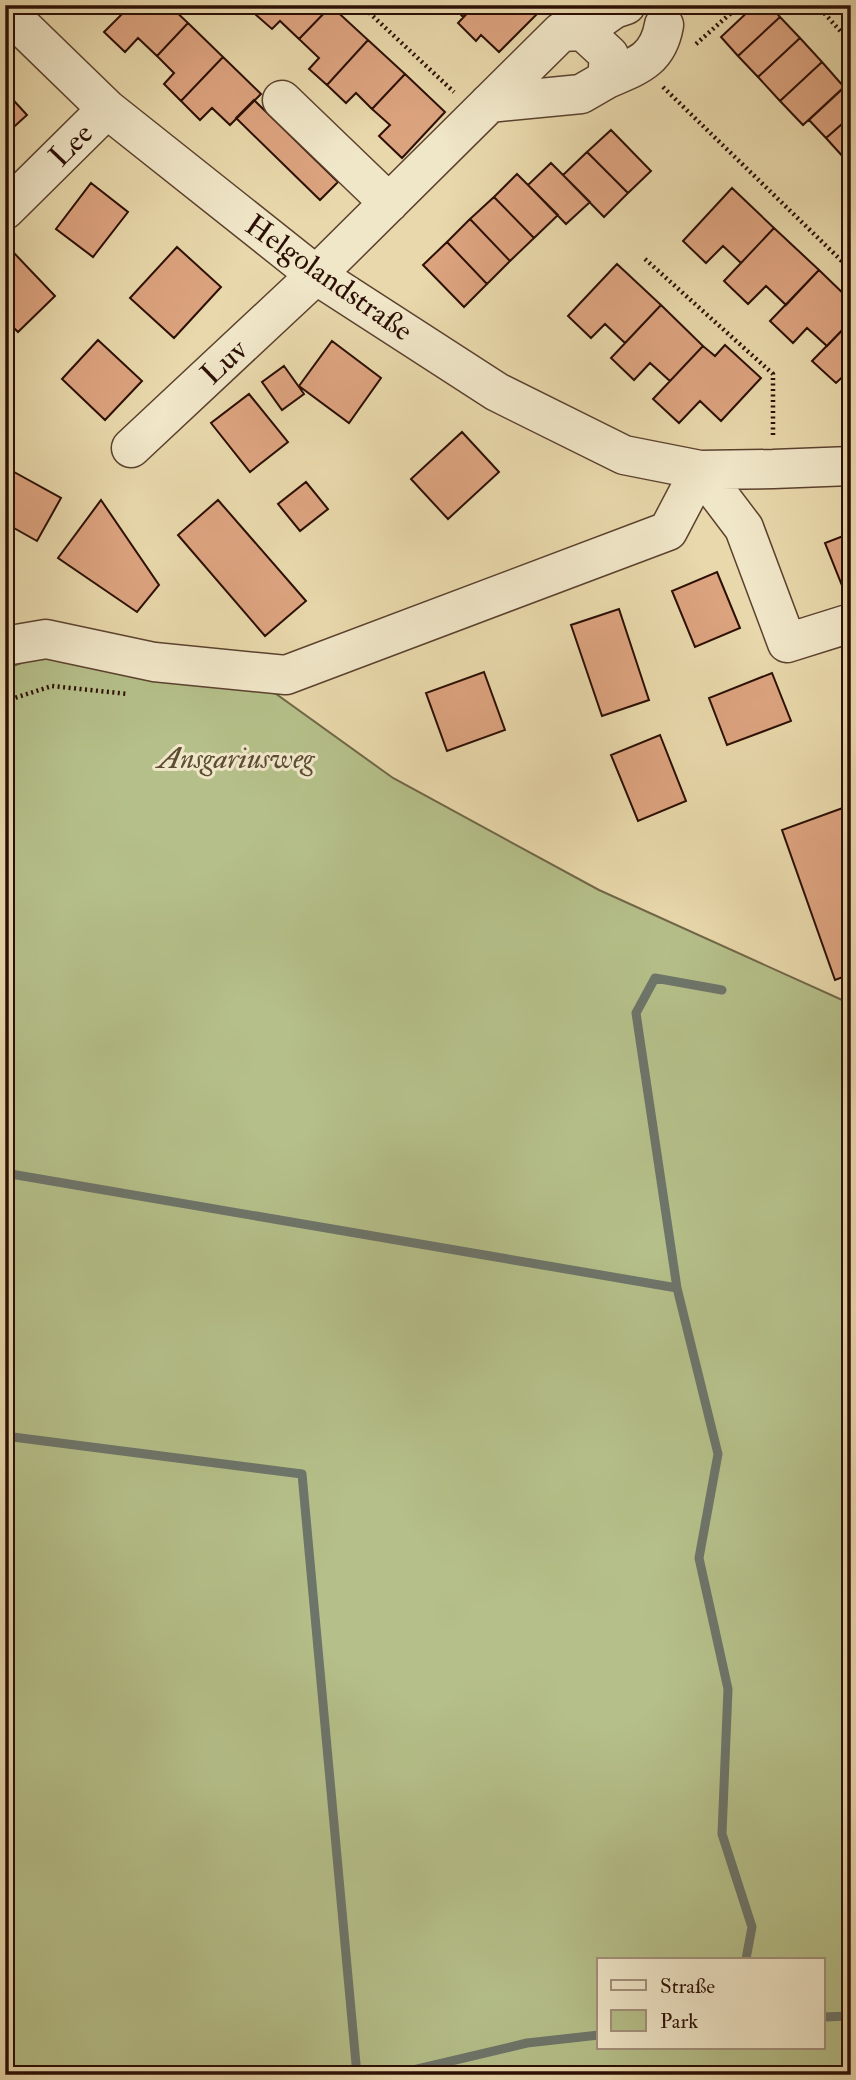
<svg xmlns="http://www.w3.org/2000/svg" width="856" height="2080" font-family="'IM FELL Double Pica',serif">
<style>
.green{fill:#b5bf89;stroke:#706747;stroke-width:2;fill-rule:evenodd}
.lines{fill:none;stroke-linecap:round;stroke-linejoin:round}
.stream{stroke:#6d756a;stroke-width:9}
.building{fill:#dca37f;stroke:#2c0f05;stroke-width:2}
.minor-casing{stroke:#5b412e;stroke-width:41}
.path{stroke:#2c0f05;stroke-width:4.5;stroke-dasharray:2 3.5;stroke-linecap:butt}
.minor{stroke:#f0e6c8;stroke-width:38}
.labels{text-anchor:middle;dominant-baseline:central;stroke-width:6;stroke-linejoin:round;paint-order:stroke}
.street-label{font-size:30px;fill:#2c0f05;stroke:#f0e6c8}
.park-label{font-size:30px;font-style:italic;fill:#5c4d33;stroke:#f0e6c8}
</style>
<rect width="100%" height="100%" fill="#e8d8ab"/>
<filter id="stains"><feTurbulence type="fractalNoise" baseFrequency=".00286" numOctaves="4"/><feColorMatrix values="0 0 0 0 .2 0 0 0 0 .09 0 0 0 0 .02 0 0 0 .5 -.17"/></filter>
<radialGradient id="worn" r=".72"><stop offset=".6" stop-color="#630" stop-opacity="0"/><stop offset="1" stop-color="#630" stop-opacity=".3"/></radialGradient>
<path class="green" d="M43,655L265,686L393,778L599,890L851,1004V2075H5V669ZM599,1959H823V2047H599Z"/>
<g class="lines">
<path class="stream" d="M5,1173L677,1288L718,1454L699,1558L728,1689L722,1834L752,1927L746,1959
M677,1288L636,1013L655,978L722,990
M5,1436L302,1474L357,2075
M823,2017L851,2016
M392,2075L527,2043L599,2035"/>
</g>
<path class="building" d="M131,5H169L188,23L157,56L138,38L125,52L104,32Z
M246,5H262L255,14Z
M262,5H331V6L299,39L280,21L272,29L255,14Z
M452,5H475L463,17Z
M475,5H542L544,7L499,52L481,35L476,41L458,23Z
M755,5H770L780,17L738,56L721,37Z
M331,6L368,40L327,85L309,69L319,58L299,39Z
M780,17L800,38L758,77L738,56Z
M188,23L223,57L181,101L164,84L174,73L157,56Z
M800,38L822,62L780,101L758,77Z
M368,40L405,74L372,109L356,93L346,103L327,85Z
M223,57L261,94L230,125L212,108L200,120L181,101Z
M822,62L844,87L803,125L780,101Z
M405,74L445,112L402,158L379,136L390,125L372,109Z
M851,81V116L826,138L809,120Z
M5,91L27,115L5,135Z
M254,100L338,182L320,200L236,118Z
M851,116V154L845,159L826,138Z
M611,130L651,171L628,193L587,152Z
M587,152L628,193L604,217L563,175Z
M551,163L590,202L566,224L528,185Z
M517,174L558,215L534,238L494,197Z
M91,183L128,212L93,257L56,229Z
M732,188L774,228L741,263L723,246L706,263L683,241Z
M494,197L534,238L510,261L470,219Z
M470,219L510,261L487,284L447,242Z
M774,228L819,270L786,305L766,286L748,304L724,281Z
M447,242L487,284L464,307L423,265Z
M177,247L221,287L174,338L130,298Z
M14,253L55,296L18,332L5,319V262Z
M617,264L661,305L625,343L605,324L591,338L568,316Z
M819,270L851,301V321L827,346L807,328L793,343L770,321Z
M661,305L703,346L670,381L650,363L634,380L611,358Z
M851,321V369L836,383L812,361Z
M98,340L142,381L105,420L62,379Z
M332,341L381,378L349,423L299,386Z
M725,345L761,378L721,421L700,401L679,423L653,399L703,346L715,356Z
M284,366L304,394L282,410L262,382Z
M249,394L288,442L250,472L211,423Z
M462,432L499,472L448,519L411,479Z
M5,467L61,498L37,541L5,523Z
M306,482L328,509L300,531L278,504Z
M101,500L159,585L137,612L58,558Z
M218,500L306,601L265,636L178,535Z
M851,533V585L843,588L825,543Z
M717,572L740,628L695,647L672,591Z
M619,609L649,700L602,716L571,625Z
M484,672L505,730L447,751L426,693Z
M772,673L791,721L727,745L709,698Z
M660,735L686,801L638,821L611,755Z
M851,805V974L835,980L782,830Z"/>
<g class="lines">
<defs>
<path id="minor" d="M5,10L107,109L316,275L497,392L624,455L700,470L773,469L851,466
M583,31L614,9L626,5
M607,79C637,66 658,60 664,25
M282,100L389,203
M5,210L107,109
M131,448L316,275L561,32L583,31L609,55L607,79L581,94L489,103
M700,470L744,528L787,643L851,623
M5,646L46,639L154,662L286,675L668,531L700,470"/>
</defs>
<use href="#minor" class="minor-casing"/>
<path class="path" d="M361,5L454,92
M817,5L851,43
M696,44L740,5
M663,87L851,270
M645,259L773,374V437
M5,701L52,686L128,694"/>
<use href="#minor" class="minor"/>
</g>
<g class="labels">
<g class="street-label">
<text transform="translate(71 145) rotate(-45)">Lee</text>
<text transform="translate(329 278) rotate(35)">Helgolandstraße</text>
<text transform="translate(224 362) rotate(-43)">Luv</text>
</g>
<g class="park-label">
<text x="236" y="758">Ansgariusweg</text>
</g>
</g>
<rect width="856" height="2080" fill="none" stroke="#e8d8ab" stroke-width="28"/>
<rect x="7" y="7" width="842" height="2066" fill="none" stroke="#2c0f05" stroke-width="3.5"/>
<rect x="14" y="14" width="828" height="2052" fill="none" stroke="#2c0f05" stroke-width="2"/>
<rect x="597" y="1958" width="228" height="91" fill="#f0e6c8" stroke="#a2907a" stroke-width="2"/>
<rect x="611" y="1980" width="35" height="10" fill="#f0e6c8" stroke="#a2907a" stroke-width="2"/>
<text x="660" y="1993" font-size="21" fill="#2c0f05">Straße</text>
<rect x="611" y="2010" width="35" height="21" fill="#b5bf89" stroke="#a2907a" stroke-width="2"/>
<text x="660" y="2028" font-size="21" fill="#2c0f05">Park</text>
<rect width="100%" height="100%" filter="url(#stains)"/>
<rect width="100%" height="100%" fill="url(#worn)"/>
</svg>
